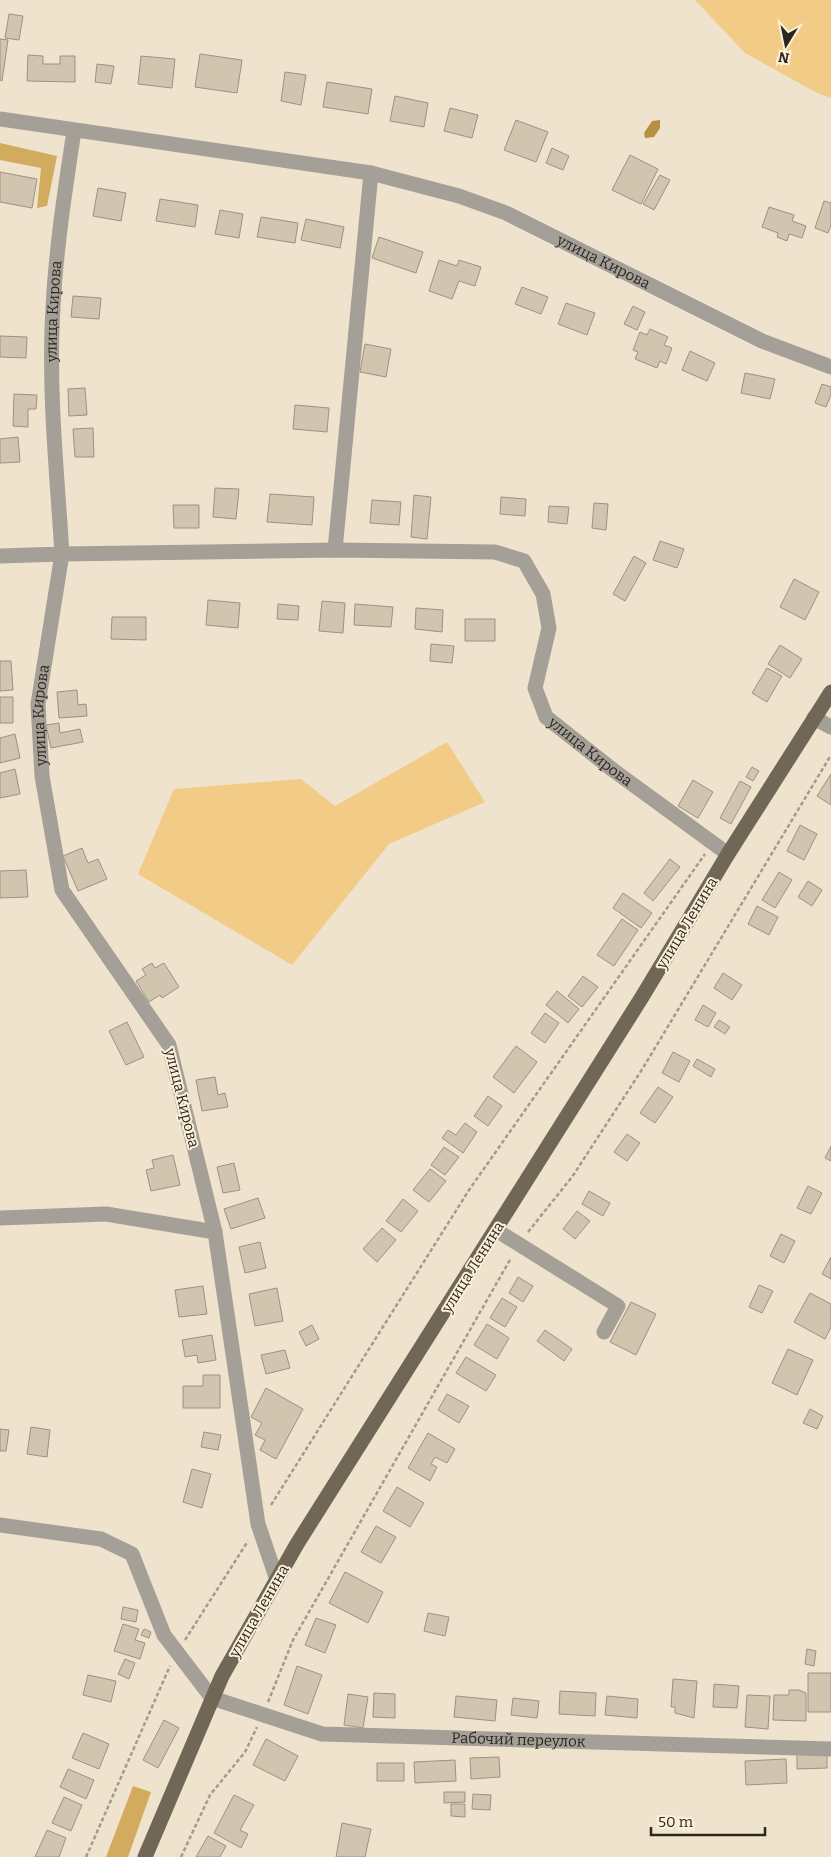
<svg xmlns="http://www.w3.org/2000/svg" width="831" height="1857" font-family="Bitter,serif">
<style>
.green{fill:#f2cc86}
.forest{fill:#d3ab5e}
.water{fill:#b68f42}
.building{fill:#d1c5b0;stroke:#9d927e}
.lines{fill:none;stroke-linecap:round;stroke-linejoin:round}
.path{stroke:#a49b8b;stroke-width:2.5;stroke-dasharray:4 2.5;stroke-linecap:butt}
.minor{stroke:#a5a097;stroke-width:15}
.major{stroke:#706757;stroke-width:15}
.labels{text-anchor:middle;dominant-baseline:central;stroke-width:4;stroke-linejoin:round;paint-order:stroke}
.street-label{font-size:15px;fill:#2b271f;stroke:#fdf0db}
</style>
<rect width="100%" height="100%" fill="#efe3ce"/>
<path class="green" d="M695,0H831V98L819,94L745,53Z
M447,742L485,802L389,844L292,965L138,874L174,789L301,779L335,806Z"/>
<path class="forest" d="M0,143L57,156L47,206L37,208L41,168L0,160Z
M133,1786L151,1792L128,1857H106Z"/>
<path class="water" d="M660,120V128L654,137L645,138L644,133L652,121Z"/>
<path class="building" d="M9,14L23,16L19,40L5,38Z
M0,39L8,40L2,81L0,80Z
M200,54L242,60L237,93L195,87Z
M28,55L43,56V64H60V56H75V82L27,81Z
M141,56L175,59L172,88L138,84Z
M97,64L114,66L111,84L95,82Z
M285,72L306,75L301,105L281,101Z
M327,82L372,89L368,114L323,107Z
M395,96L428,103L424,127L390,121Z
M450,108L478,115L472,138L444,131Z
M516,120L548,132L536,162L504,150Z
M552,148L569,156L563,170L546,163Z
M630,155L658,169L641,204L612,190Z
M0,172L37,179L32,208L0,202Z
M660,175L670,180L654,210L643,204Z
M98,188L126,193L121,221L93,216Z
M160,199L198,205L195,227L156,221Z
M824,201L831,203V225L828,233L815,228Z
M769,207L794,215L792,221L806,226L802,238L789,234L787,241L777,237L778,233L762,227Z
M220,210L243,214L239,238L215,234Z
M261,217L298,223L295,243L257,237Z
M306,219L344,227L340,248L301,240Z
M379,237L423,252L416,273L372,258Z
M439,260L457,266L459,260L481,267L475,286L459,281L452,299L429,291Z
M522,287L548,297L541,314L515,304Z
M73,296L101,298L99,319L71,317Z
M566,303L595,313L587,335L558,324Z
M633,306L645,312L637,330L624,324Z
M650,329L668,337L664,345L672,348L666,364L660,361L657,368L635,359L638,352L633,350L640,332L647,335Z
M0,336L27,337L26,358L0,357Z
M365,344L391,349L386,377L360,372Z
M690,351L715,363L707,381L682,370Z
M745,373L775,379L770,399L741,393Z
M822,384L831,387V395L826,407L815,403Z
M85,388L87,415L69,416L68,389Z
M14,394L37,395L36,409H28V427L13,426Z
M295,405L329,408L327,432L293,429Z
M93,428L94,457H75L73,429Z
M18,437L20,462L0,463V439Z
M215,488L239,489L236,519L213,517Z
M270,494L314,497L312,525L267,522Z
M414,495L431,497L427,539L411,537Z
M501,497L526,499L525,516L500,514Z
M372,500L401,502L399,525L370,523Z
M594,503L608,504L606,530L592,528Z
M173,505H199V528H174Z
M549,506L569,507L567,524L548,522Z
M660,541L684,549L677,568L653,560Z
M634,556L646,563L625,601L613,594Z
M794,579L819,592L805,620L780,607Z
M208,600L240,603L238,628L206,625Z
M322,601L345,603L343,633L319,631Z
M278,604L299,606L298,620L277,619Z
M355,604L393,607L391,627L354,625Z
M416,608L443,610L442,632L415,629Z
M112,617H146V640L111,639Z
M465,619H495V641H465Z
M431,644L454,646L452,663L430,661Z
M780,645L802,659L790,678L768,664Z
M0,661H11L13,690L0,691Z
M767,668L782,676L767,702L752,693Z
M77,690L78,705L86,704L87,716L59,718L57,692Z
M0,697H13V723H0Z
M59,723L60,733L80,729L83,742L51,748L46,725Z
M15,734L20,758L0,763V738Z
M752,767L759,771L753,781L746,777Z
M15,769L20,794L0,798V773Z
M831,774V805L817,796Z
M693,780L713,792L698,818L678,806Z
M740,781L751,787L731,824L720,818Z
M800,825L817,834L804,860L787,851Z
M82,848L88,863L98,859L107,879L78,891L63,856Z
M670,859L680,867L653,901L644,893Z
M26,870L28,897L0,898V871Z
M779,872L792,880L775,908L762,900Z
M808,881L822,890L812,906L798,897Z
M623,893L652,913L641,928L613,908Z
M757,906L778,917L769,935L748,924Z
M622,919L638,930L614,966L597,955Z
M152,963L155,968L164,963L179,987L162,998L160,995L149,1002L136,981L146,975L142,969Z
M723,973L742,985L732,1000L714,988Z
M583,976L598,987L582,1007L568,996Z
M557,991L579,1009L568,1023L546,1005Z
M703,1005L716,1013L708,1027L695,1020Z
M545,1013L559,1023L545,1043L531,1033Z
M719,1020L730,1027L725,1034L714,1027Z
M127,1022L144,1057L126,1065L109,1031Z
M516,1046L537,1062L514,1093L493,1077Z
M673,1052L690,1061L679,1082L662,1073Z
M697,1059L715,1069L711,1077L693,1066Z
M215,1077L218,1095L225,1093L228,1107L202,1111L196,1080Z
M658,1087L673,1097L655,1123L640,1113Z
M488,1096L502,1106L488,1126L474,1116Z
M465,1123L477,1132L463,1153L442,1138L448,1130L456,1135Z
M627,1134L640,1143L627,1161L614,1152Z
M831,1146V1161L825,1158Z
M444,1147L459,1157L445,1175L431,1165Z
M173,1155L180,1185L151,1191L146,1170L154,1168L152,1160Z
M234,1163L240,1190L223,1193L217,1167Z
M430,1169L446,1181L429,1202L413,1190Z
M808,1186L822,1193L811,1214L797,1208Z
M589,1191L610,1203L603,1216L582,1204Z
M258,1198L265,1218L231,1229L224,1209Z
M403,1199L418,1211L401,1232L386,1221Z
M577,1211L590,1221L575,1239L563,1229Z
M382,1228L396,1240L377,1262L363,1249Z
M781,1234L795,1241L784,1263L770,1256Z
M260,1242L266,1268L245,1273L239,1247Z
M831,1257V1279L822,1274Z
M518,1277L533,1286L523,1302L509,1293Z
M759,1285L773,1291L762,1313L749,1307Z
M203,1286L207,1314L179,1317L175,1290Z
M277,1288L283,1321L255,1326L249,1294Z
M810,1293L831,1304V1327L825,1339L794,1322Z
M502,1298L517,1307L505,1327L490,1318Z
M631,1302L656,1314L636,1355L610,1342Z
M487,1324L509,1338L497,1359L474,1345Z
M312,1325L319,1339L306,1346L299,1332Z
M545,1330L572,1349L564,1361L537,1341Z
M212,1335L216,1360L198,1363L197,1355L185,1357L182,1340Z
M788,1349L813,1360L797,1395L772,1383Z
M285,1350L290,1368L266,1374L261,1355Z
M466,1357L496,1375L486,1391L456,1373Z
M203,1375H220V1408H183V1386H203Z
M266,1388L303,1409L276,1459L260,1450L265,1440L255,1435L262,1423L251,1417Z
M447,1394L469,1406L459,1423L438,1410Z
M810,1409L823,1416L817,1429L803,1423Z
M31,1427L50,1430L47,1457L27,1454Z
M0,1429L9,1430L6,1451H0Z
M204,1432L221,1435L218,1450L201,1447Z
M428,1433L455,1449L447,1463L435,1457L431,1464L437,1467L430,1481L408,1468Z
M192,1469L211,1474L202,1508L183,1502Z
M397,1487L424,1503L410,1527L383,1511Z
M376,1526L396,1537L381,1563L361,1552Z
M345,1572L383,1592L368,1623L329,1603Z
M123,1607L138,1610L136,1622L121,1619Z
M428,1613L449,1617L445,1636L424,1631Z
M316,1618L336,1625L325,1653L305,1645Z
M123,1624L139,1629L135,1640L145,1643L140,1659L114,1651Z
M144,1629L151,1632L149,1638L141,1635Z
M807,1649L816,1651L814,1666L805,1664Z
M125,1659L135,1663L129,1679L118,1674Z
M297,1666L322,1675L308,1714L284,1705Z
M808,1673H831V1712H808Z
M88,1675L116,1681L111,1702L83,1695Z
M673,1679L697,1681L694,1718L675,1713V1707H671Z
M714,1684L739,1686L737,1708L713,1707Z
M789,1690H799L806,1693V1721L773,1720L774,1695H789Z
M560,1691L596,1693L595,1716L559,1714Z
M374,1693L395,1694V1718L373,1717Z
M348,1694L368,1697L363,1728L344,1725Z
M747,1695L770,1696L768,1729L745,1727Z
M456,1696L497,1700L495,1721L454,1717Z
M607,1696L638,1699L637,1718L605,1715Z
M513,1698L539,1701L537,1718L511,1715Z
M164,1720L179,1728L158,1768L143,1760Z
M83,1733L109,1744L99,1769L72,1758Z
M266,1739L298,1756L285,1781L253,1765Z
M827,1753V1768L797,1769V1754Z
M499,1757L500,1777L471,1779L470,1758Z
M786,1759L787,1783L746,1785L745,1761Z
M455,1760L456,1781L415,1783L414,1762Z
M377,1763H404V1781H377Z
M68,1769L94,1780L86,1799L60,1787Z
M444,1792H465V1802L444,1803Z
M473,1794L491,1795L490,1810L472,1809Z
M234,1795L254,1805L240,1830L248,1834L241,1848L214,1833Z
M64,1797L82,1805L71,1831L52,1823Z
M451,1804H465V1817L451,1816Z
M342,1823L371,1829L365,1857H336Z
M47,1830L66,1838L59,1857H35Z
M208,1836L226,1846L220,1857H196Z"/>
<g class="lines">
<path class="path" d="M528,1232L572,1177L643,1068L831,755
M271,1505L469,1190L705,854
M185,1640L248,1541
M268,1702L293,1640L511,1258
M86,1857L170,1666
M181,1857L210,1795L245,1752L257,1727"/>
<g class="minor">
<path id="s1" d="M0,119L371,173L459,196L506,213L762,341L831,367"/>
<path d="M335,550L371,173"/>
<path id="s2" d="M0,556L62,554C57,473 48,389 53,308C56,248 65,190 74,131"/>
<path d="M814,718L831,727"/>
<path d="M0,1218L106,1214L215,1232"/>
<path d="M496,1230L618,1306L604,1332"/>
<path id="s3" d="M0,1525L101,1539L132,1554L164,1635L212,1698L322,1734L831,1749"/>
<path id="s4" d="M277,1580L258,1524L215,1232L169,1045L62,890L42,776L38,704L62,554L335,550L495,552L524,561L543,594L549,628L535,688L546,717L613,770L728,854"/>
</g>
<path class="major" d="M145,1857L222,1676L297,1544L642,997L728,854L831,692"/>
</g>
<g class="labels">
<g class="street-label">
<text stroke="none"><textPath href="#s1" startOffset="625">улица Кирова</textPath></text>
<text stroke="none"><textPath href="#s2" startOffset="305">улица Кирова</textPath></text>
<text stroke="none"><textPath href="#s4" startOffset="912">улица Кирова</textPath></text>
<text stroke="none"><textPath href="#s4" startOffset="1760">улица Кирова</textPath></text>
<text transform="translate(687 923) rotate(-59)">улица Ленина</text>
<text transform="translate(182 1098) rotate(76)">улица Кирова</text>
<text transform="translate(473 1267) rotate(-58)">улица Ленина</text>
<text transform="translate(259 1611) rotate(-60)">улица Ленина</text>
<text stroke="none"><textPath href="#s3" startOffset="615">Рабочий переулок</textPath></text>
</g>
</g>
<g transform="translate(786 45) rotate(190)" stroke="#fdf0db" stroke-width="4" paint-order="stroke">
<path d="M0-4L9 19L0 12L-9 19Z" fill="#2b271f"/>
<text y="-8" font-size="14" font-weight="bold" text-anchor="middle" fill="#2b271f">N</text>
</g>
<path d="M651 1827v8h114v-8" fill="none" stroke="#2b271f" stroke-width="2.5"/>
<text x="658" y="1827" font-size="15" fill="#2b271f" stroke="#fdf0db" stroke-width="4" paint-order="stroke">50 m</text>
</svg>
